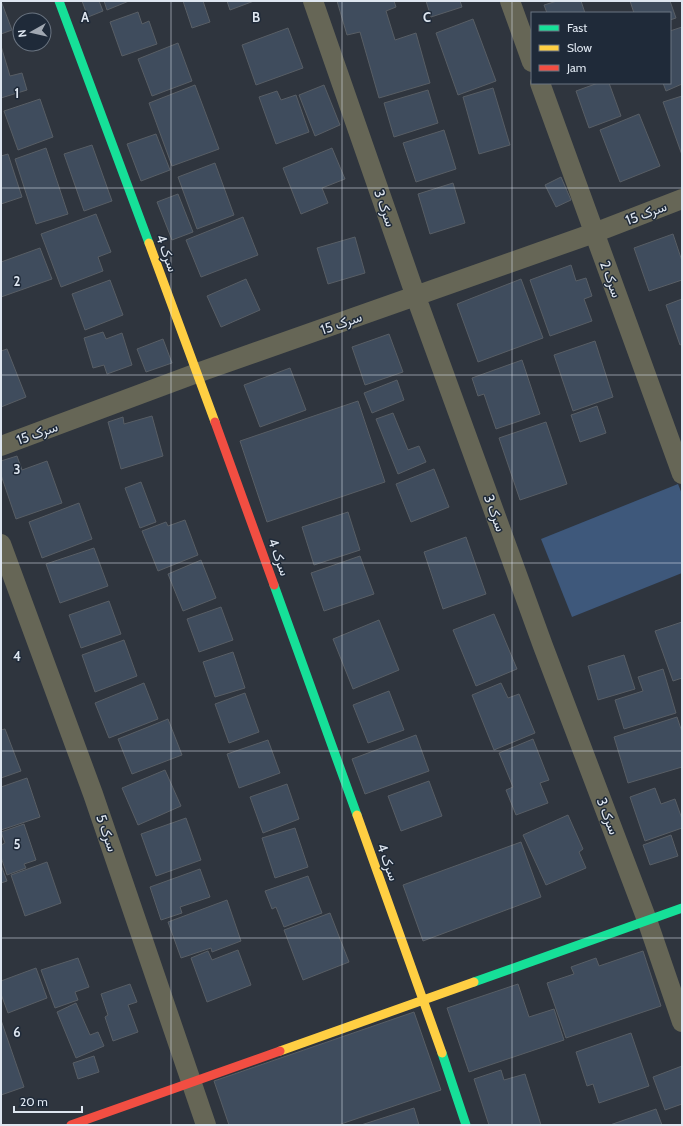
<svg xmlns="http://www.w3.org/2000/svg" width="683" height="1126" font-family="Cabin,Vazirmatn,sans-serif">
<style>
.green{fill:#3e587b}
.building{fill:#3f4c5d;stroke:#585e65}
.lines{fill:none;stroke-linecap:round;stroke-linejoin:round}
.street{stroke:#666656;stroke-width:20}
.fast{stroke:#16e098;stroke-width:9}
.slow{stroke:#ffcf43;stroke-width:9}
.jam{stroke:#f24e42;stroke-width:9}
.grid{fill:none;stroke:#dee6f0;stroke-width:1;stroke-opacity:0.55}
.labels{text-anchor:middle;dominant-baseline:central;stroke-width:3;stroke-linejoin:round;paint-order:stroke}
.street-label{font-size:14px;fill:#dee6f0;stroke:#1f2a39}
.grid-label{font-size:13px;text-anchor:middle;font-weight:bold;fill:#dee6f0;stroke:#1f2a39;stroke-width:3;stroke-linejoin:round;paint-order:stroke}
</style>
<rect width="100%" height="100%" fill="#2f353e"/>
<path class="green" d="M678,484L682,494V573L572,617L541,539Z"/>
<path class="building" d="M1,1L12,30L1,34Z
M82,1H99L103,11L88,17Z
M104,1H129L107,10Z
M183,1H203L210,22L192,28Z
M227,1H254L230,10Z
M337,1H394L396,7L386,11L395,40L416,33L430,83L379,98L360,32L347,35Z
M426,1H460L462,7L431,17Z
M557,1H581L585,13H547L544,5Z
M630,1H670L676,18L670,20V13H634Z
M138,12L142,24L149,21L157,44L122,56L110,22Z
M473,19L496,81L458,95L436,33Z
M682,27V84L666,91L663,83H670V31Z
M288,28L303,68L256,85L242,45Z
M178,43L192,81L152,96L138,59Z
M1,46L10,76L22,73L27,90L1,98Z
M598,83H609L621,116L589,128L576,91Z
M195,85L219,149L172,166L149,103Z
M324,85L340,125L315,136L299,95Z
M493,88L510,145L479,154L463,97Z
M428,90L438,123L394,137L384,103Z
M277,91L281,100L296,95L309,132L276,144L259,97Z
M682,96V155L663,102Z
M40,99L53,137L18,150L4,111Z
M639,114L660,166L620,182L600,130Z
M444,130L456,169L416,182L403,143Z
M156,134L170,170L141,181L127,144Z
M92,145L112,201L84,211L64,154Z
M46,148L68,214L36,224L15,159Z
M332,148L345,179L322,188L328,203L301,214L283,168Z
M8,154L22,197L1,204V156Z
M215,163L234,215L197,229L178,177Z
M561,177L571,200L556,207L545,185Z
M453,183L465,223L430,234L418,194Z
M178,194L193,232L172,240L157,202Z
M96,214L111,252L98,257L103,271L61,287L41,234Z
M243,217L258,255L201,277L186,240Z
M673,234L682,261V280L649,291L634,248Z
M355,237L365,273L328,284L317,248Z
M40,248L52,279L1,297V262Z
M571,265L576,281L586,278L592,296L584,299L592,321L550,336L530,280Z
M246,279L260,310L221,327L207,296Z
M521,279L543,338L478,362L457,304Z
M110,280L123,315L85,330L72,294Z
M682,299V344L680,345L666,305Z
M103,332L106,339L122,333L132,365L107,374L104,365L93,368L84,338Z
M389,334L403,372L365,385L352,347Z
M163,339L172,363L146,372L137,349Z
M595,341L613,397L573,411L554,355Z
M7,349L26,397L1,407V351Z
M522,360L540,414L496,429L484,394L478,396L472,378Z
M290,368L306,410L260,427L244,385Z
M397,380L404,400L372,413L364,393Z
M358,401L385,482L267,522L240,441Z
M597,406L606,433L580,442L571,415Z
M393,413L408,450L419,446L426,462L398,474L376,419Z
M152,416L163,456L121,469L108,422L123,417L124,424Z
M546,422L567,484L520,500L499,438Z
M17,456L22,470L47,461L62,503L16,519L1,475V461Z
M434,469L449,507L411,522L396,484Z
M141,482L156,522L140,528L125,488Z
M79,503L92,539L42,558L29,522Z
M348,512L360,550L314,565L302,527Z
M185,520L198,555L158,571L142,531L166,522L168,526Z
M466,537L486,594L443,609L424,552Z
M94,548L108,586L60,603L46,564Z
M360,556L374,594L324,611L311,573Z
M201,560L216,598L183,611L168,574Z
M109,601L121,634L81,648L69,615Z
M221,607L233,640L199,652L187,619Z
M494,614L517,669L476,686L453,630Z
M379,620L399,670L353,689L333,639Z
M682,622V678L673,681L655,631Z
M124,640L137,676L95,692L82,655Z
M233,652L245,688L215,697L203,662Z
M624,655L635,689L598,700L588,666Z
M663,669L676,713L624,729L615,700L643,691L638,677Z
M144,683L158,719L109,738L95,703Z
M501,683L508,698L519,694L535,733L494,750L472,695Z
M389,691L404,730L368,743L353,705Z
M245,693L259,732L229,743L215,704Z
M677,717L682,732V767L628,783L614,737Z
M168,719L182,755L132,774L118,739Z
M5,729L21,771L1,778V730Z
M416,735L429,771L365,794L352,759Z
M533,739L549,780L540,783L548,803L516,815L506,790L513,787L499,753Z
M268,740L280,773L239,788L227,754Z
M165,770L181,806L138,825L122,788Z
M27,778L40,817L1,830V787Z
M429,781L442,816L401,831L388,796Z
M287,784L299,819L263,833L250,797Z
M655,788L661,804L675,799L682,819V828L645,841L630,797Z
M568,815L583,849L579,852L586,868L546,885L523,835Z
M186,818L201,860L156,876L141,834Z
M24,824L36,860L24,864L26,868L7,875L1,857V845L5,843L1,832Z
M295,828L308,867L275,878L262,838Z
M671,835L678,856L650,865L643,845Z
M521,842L541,897L423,941L403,885Z
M47,862L61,903L25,916L11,875Z
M1,865L7,881L1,883Z
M200,869L210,897L180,907L182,913L161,920L150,887Z
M308,876L322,913L284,927L276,907L272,909L265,891Z
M227,900L241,941L212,952L211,948L181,958L168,922Z
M330,913L349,962L303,980L284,930Z
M238,950L251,985L207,1002L191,958L208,951L212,960Z
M643,951L661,1006L566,1038L547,983L574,974L571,967L596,958L599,966Z
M78,958L89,987L75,992L78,1000L55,1008L41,970Z
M36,968L47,998L8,1013L1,994V981Z
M130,984L137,1002L128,1005L138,1032L113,1041L105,1017L108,1015L101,994Z
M518,984L529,1017L554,1009L564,1040L469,1072L447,1008Z
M76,1003L90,1035L98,1032L104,1046L76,1058L57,1012Z
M414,1012L441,1090L338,1125H229L214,1081Z
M1,1020L24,1087L1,1095Z
M631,1033L649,1086L599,1103L593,1084L587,1086L576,1052Z
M94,1056L99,1072L78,1079L73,1063Z
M682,1066V1104L665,1110L653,1077Z
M501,1070L504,1080L525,1074L541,1125H489L474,1079Z
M414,1108L419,1125H361Z
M656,1109L662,1125H610Z"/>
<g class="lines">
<path class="street" d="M313,1L416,297L543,646L647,920L682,1022
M510,1L532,62
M540,83L682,474
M1,446L197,373L594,233L682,199
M1,544L93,794L206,1125"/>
<path class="fast" d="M59,1L149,243
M274,585L357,815
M474,982L682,908
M442,1053L466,1125"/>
<path class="slow" d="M149,243L215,422
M357,815L442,1053
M280,1051L474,982"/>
<path class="jam" d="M215,422L274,585
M71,1125L280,1051"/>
</g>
<path class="grid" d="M171,1V1125M342,1V1125M512,1V1125M1,188H682M1,375H682M1,563H682M1,751H682M1,938H682"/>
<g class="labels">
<g class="street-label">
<text transform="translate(385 208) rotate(71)">سرک 3</text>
<text transform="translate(646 213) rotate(-21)">سرک 15</text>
<text transform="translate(167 253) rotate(70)">سرک 4</text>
<text transform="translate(611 279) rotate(70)">سرک 2</text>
<text transform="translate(341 323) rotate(-19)">سرک 15</text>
<text transform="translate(37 433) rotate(-20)">سرک 15</text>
<text transform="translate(495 513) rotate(70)">سرک 3</text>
<text transform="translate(279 557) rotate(70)">سرک 4</text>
<text transform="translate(608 816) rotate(69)">سرک 3</text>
<text transform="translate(107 833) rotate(71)">سرک 5</text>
<text transform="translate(388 862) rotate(70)">سرک 4</text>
</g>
</g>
<g class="grid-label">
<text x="85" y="22">A</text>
<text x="256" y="22">B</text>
<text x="427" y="22">C</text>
<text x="17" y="98">1</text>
<text x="17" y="286">2</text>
<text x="17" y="474">3</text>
<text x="17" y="661">4</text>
<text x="17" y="849">5</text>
<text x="17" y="1037">6</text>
</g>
<rect width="683" height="1126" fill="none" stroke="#dee6f0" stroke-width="4"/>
<rect x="531" y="12" width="140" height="72" fill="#1f2a39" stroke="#6b7582"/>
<rect x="539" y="25" width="20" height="6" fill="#16e098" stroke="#6b7582"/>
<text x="567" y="32" font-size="12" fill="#dee6f0">Fast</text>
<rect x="539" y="45" width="20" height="6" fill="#ffcf43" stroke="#6b7582"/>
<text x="567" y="52" font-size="12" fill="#dee6f0">Slow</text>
<rect x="539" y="65" width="20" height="6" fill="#f24e42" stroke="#6b7582"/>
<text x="567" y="72" font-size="12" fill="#dee6f0">Jam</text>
<g transform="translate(32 32) rotate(262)"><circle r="19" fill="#1f2a39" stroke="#6b7582"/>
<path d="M0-3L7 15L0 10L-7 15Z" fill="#a1a8b2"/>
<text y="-6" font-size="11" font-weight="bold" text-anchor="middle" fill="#dee6f0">N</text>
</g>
<path d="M14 1106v6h68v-6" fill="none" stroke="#dee6f0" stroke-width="2"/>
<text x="20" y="1106" font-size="12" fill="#dee6f0" stroke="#1f2a39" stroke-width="3" paint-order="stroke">20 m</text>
</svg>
